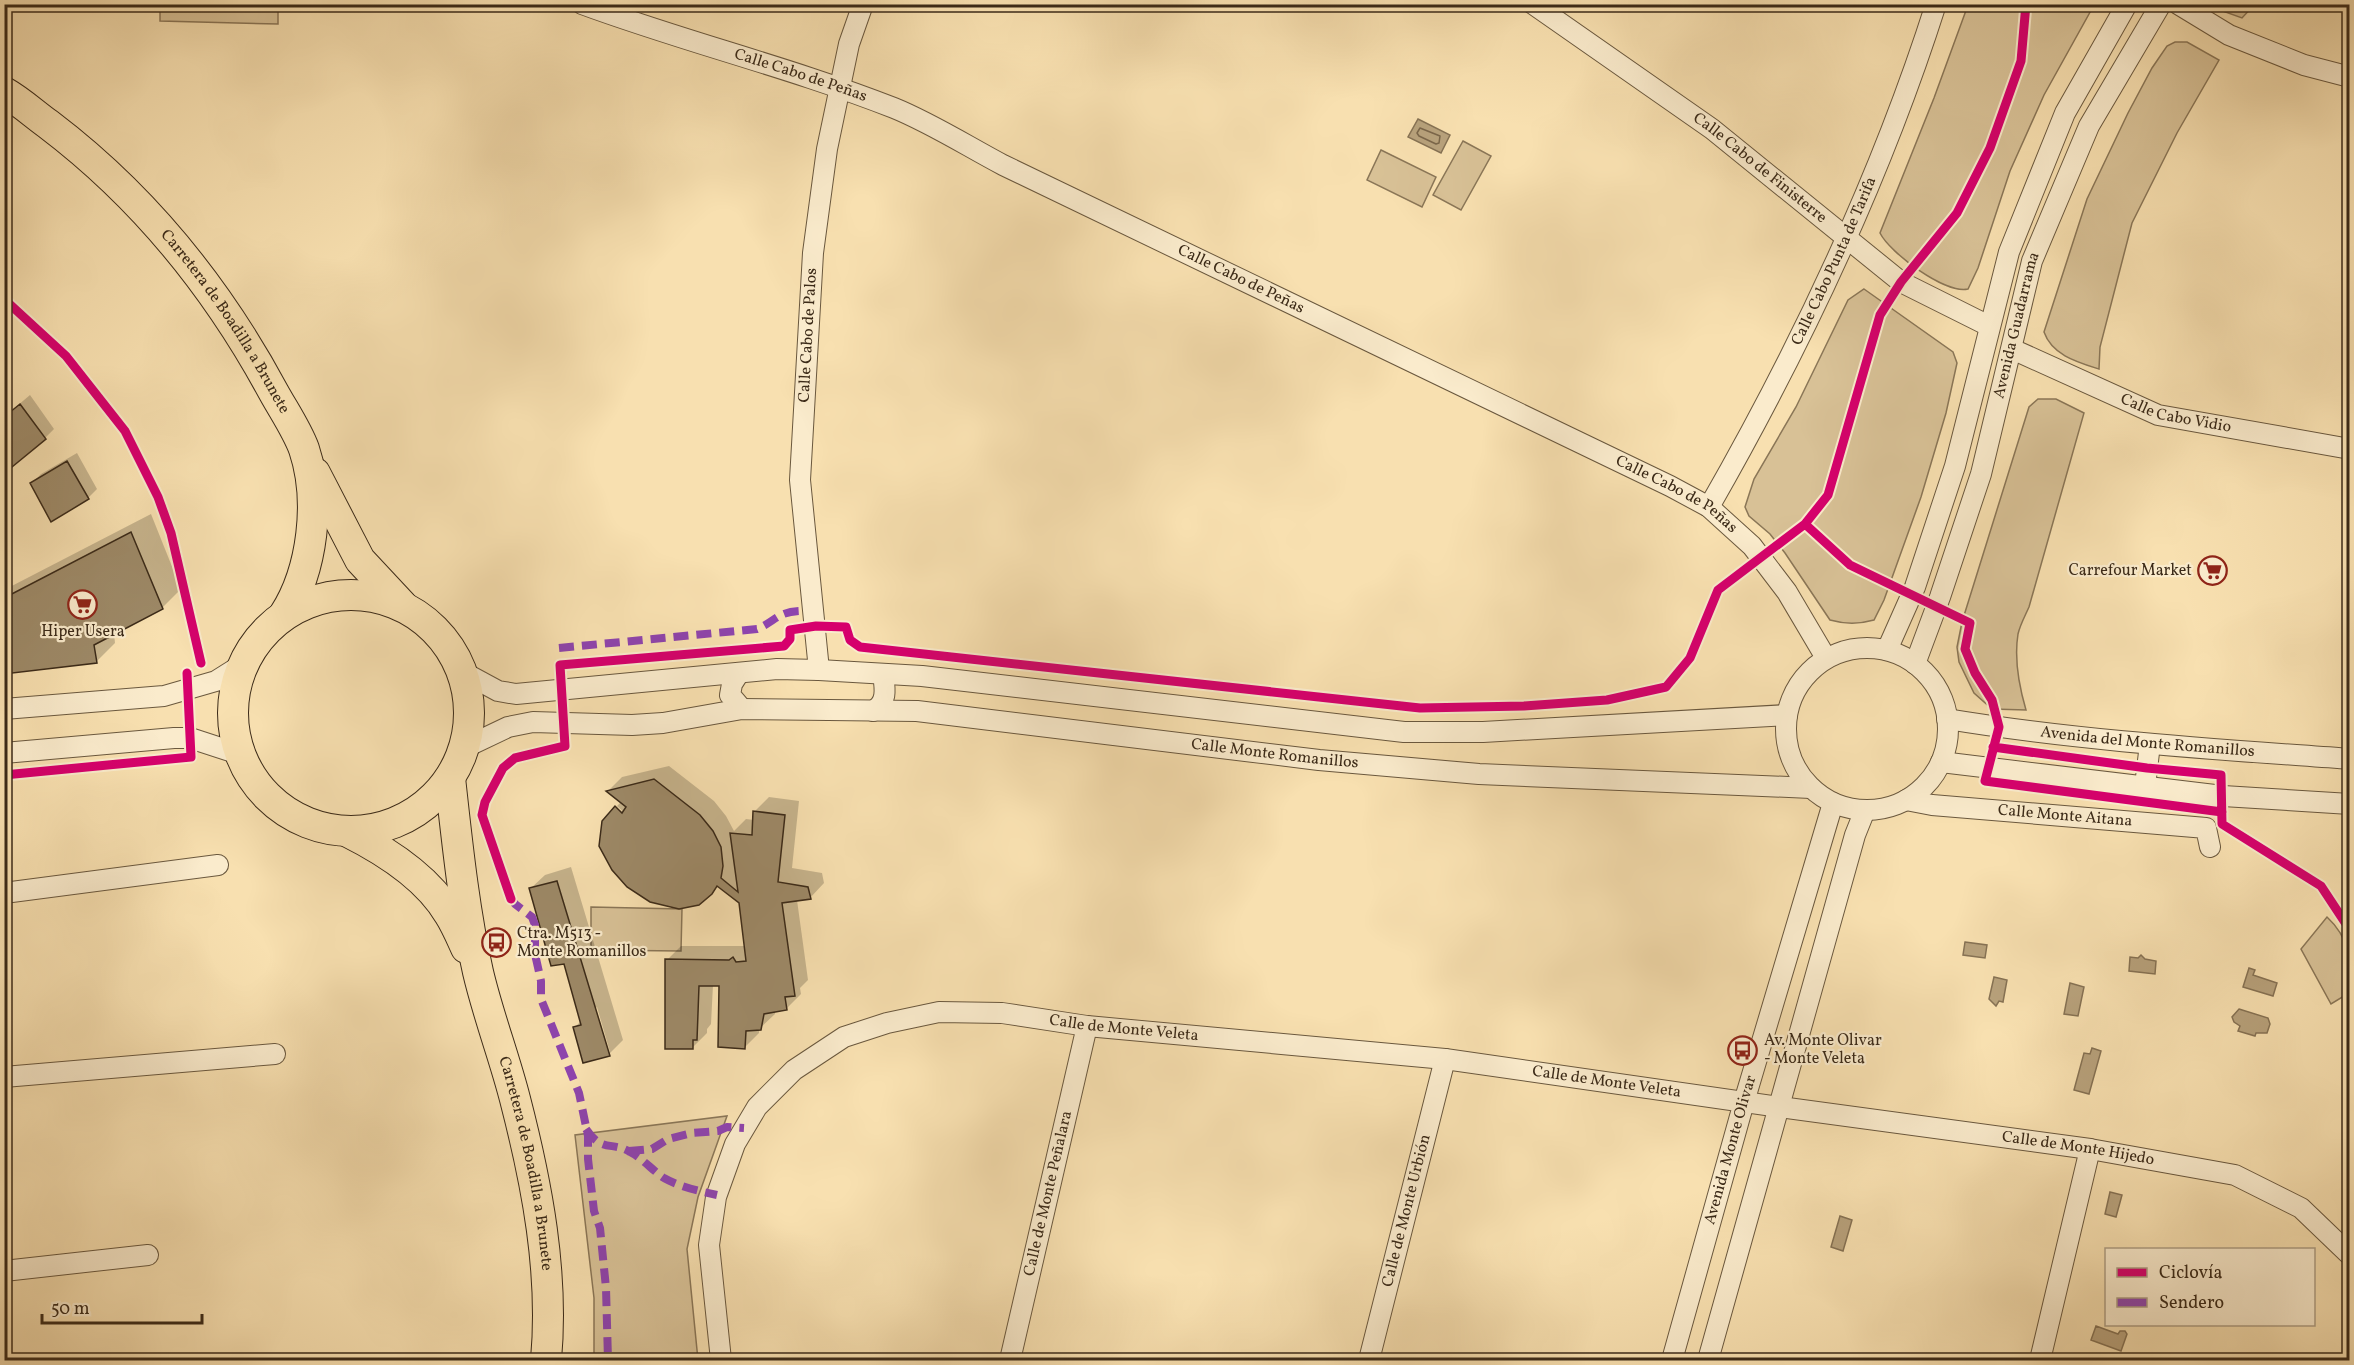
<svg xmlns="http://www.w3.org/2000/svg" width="2354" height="1365" font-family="Vollkorn,serif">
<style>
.green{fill:#d8c196;stroke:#8a7657;stroke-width:1.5}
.water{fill:#b8a27c;stroke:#867254;stroke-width:1.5}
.shadow{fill:#0003;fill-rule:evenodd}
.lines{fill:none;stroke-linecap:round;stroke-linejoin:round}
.shore{stroke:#7a664a;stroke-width:1.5}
.building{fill:#9d8967;stroke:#3b2a18;stroke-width:1.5}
.street-casing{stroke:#6a583e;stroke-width:22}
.primary-casing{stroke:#3b2a18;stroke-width:32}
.street{stroke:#faebcc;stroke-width:20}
.primary{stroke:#f8e0b0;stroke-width:30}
.quiet{stroke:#8e44ad;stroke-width:8;stroke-dasharray:15 8;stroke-linecap:butt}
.cycleway-casing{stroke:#faebcc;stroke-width:13}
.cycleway{stroke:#d6006c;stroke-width:9}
.labels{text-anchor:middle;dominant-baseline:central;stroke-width:4.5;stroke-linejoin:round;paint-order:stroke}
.street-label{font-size:16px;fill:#3b2a18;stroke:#faebcc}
.poi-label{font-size:16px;fill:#3b2a18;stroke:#faebcc;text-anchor:start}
</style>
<rect width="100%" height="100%" fill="#f8e0b0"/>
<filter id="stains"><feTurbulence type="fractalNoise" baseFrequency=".00333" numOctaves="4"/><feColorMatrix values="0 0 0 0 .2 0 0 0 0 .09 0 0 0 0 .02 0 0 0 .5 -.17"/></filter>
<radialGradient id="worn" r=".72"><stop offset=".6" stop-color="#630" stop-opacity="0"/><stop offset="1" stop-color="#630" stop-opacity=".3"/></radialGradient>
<path class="green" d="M160,5H278V24L160,21Z
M1968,5H2094L2044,95L2010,171L1978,268L1968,289C1945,294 1890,253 1880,233L1934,98Z
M2213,5H2254L2242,18L2214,8Z
M2175,42H2187L2219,60L2177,133L2132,223L2100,347L2099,369C2077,362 2052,355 2044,332L2087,199L2128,113L2152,68L2167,46Z
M1463,141L1491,156L1461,210L1433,195Z
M1381,150L1436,177L1422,207L1367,180Z
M1864,289L1953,352L1957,363L1946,413L1921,497L1884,600L1874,620C1860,624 1844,624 1830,620L1785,553L1770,534L1749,516L1745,507L1754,479L1796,407L1848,300Z
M2038,399H2056L2084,413L2029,607C2025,616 2020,625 2018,634C2014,659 2019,686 2026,710L1992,709L1974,693L1959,662L1957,647L1962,622L2029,407Z
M591,907L682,909L681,951L591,950Z
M2327,917C2352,940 2350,963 2349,993L2331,1004L2301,949Z
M727,1116L698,1197L687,1249L698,1360H594V1298L575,1135Z"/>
<path class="water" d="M1418,119L1450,135L1441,153L1408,137Z
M1965,942L1987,945L1985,958L1963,955Z
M2141,955L2145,959L2156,961L2155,974L2129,971L2130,957L2138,958Z
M2249,968L2255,970L2253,975L2277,983L2273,996L2243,987Z
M1994,977L2007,980L2003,1002L1999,1001L1996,1006L1989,999Z
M2070,983L2084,987L2078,1016L2064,1014Z
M2239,1009L2268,1018L2270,1024L2267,1033H2256L2255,1036L2238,1031L2240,1026L2234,1022L2232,1017Z
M2092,1048L2101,1051L2089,1094L2074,1090L2084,1053L2090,1054Z
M2110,1192L2122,1195L2116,1217L2105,1214Z
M1840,1216L1852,1220L1843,1251L1831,1247Z
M2096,1326L2118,1334L2120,1331H2125L2127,1334L2121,1351L2091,1340Z"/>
<path class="shadow" d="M4,370L9,374L4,379Z
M30,395L54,429L45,438L4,453V417Z
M77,453L97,489L88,498L32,483L41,474Z
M151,514L181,589L162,608L114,633L115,643L96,662L4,673V590Z
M669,766L714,801L726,816L734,831L746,819L754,820L755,811L769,797L799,801L792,868L822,873L824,883L810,898L797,900L808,980L800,988L801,994L787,1008L775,1010V1014L759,1029V1033L744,1048L721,985H713L711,1024L707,1029V1033L692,1048L667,960L681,946H746L741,902L719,885L711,893L627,819L629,817L617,806L621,802L608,791L622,777Z
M571,867L623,1040L609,1054L574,1028L581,1021L565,962L530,889L545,875ZM597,1007L610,1052L607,1053L594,1010Z"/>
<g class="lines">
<path class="shore" d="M1420,128L1440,136L1439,143L1436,144L1419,136L1417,133Z"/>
</g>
<path class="building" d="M20,404L46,439L12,467L4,456V417Z
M67,461L89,499L51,522L30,483Z
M131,532L163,609L94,645L97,663L4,674V598Z
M654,779L700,815L713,831L721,847L723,866L721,878L738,892L730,833L752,835L753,811L785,815L778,882L808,887L811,899L782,903L795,996L785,997L787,1010L764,1014L761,1030L746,1031L745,1049L718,1047L719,986H699L697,1040H693V1049H665V959L729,960L733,957L736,962L746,961L739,903L717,886L712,894L699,905L679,909L650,902L627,887L612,870L599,846L602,821L615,806L622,813L626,807L606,791Z
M557,881L610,1056L583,1063L573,1027L581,1025L564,964L551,966L529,888Z"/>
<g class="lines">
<defs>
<g id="street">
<path id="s1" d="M582,4C685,42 792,68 894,108C931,123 967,146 1003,165L1670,486L1709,507L1752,546L1787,592L1826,658"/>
<path id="s2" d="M1533,4L1712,129L1901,282L1989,326"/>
<path d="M2178,4L2229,35L2304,65L2350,77"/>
<path id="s3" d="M2012,349L2158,415L2350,449"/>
<path id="s4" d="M1709,507C1800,348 1880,180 1936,4"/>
<circle cx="1867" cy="729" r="81"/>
<path d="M1887,650L1915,587L1955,466L2009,252L2065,113L2127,4"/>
<path id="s5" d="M1915,664L1940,597L1981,474L2032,261L2089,126L2161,4"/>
<path id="s6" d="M819,670L800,480L813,253L827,149L849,44L863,4"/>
<path d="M461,671L498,691L516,694L777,669L819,670L922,676L1404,732H1483L1787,715"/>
<path d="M739,673L732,684L730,695L742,709"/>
<path d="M4,709L164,696L216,681L243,664"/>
<path d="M873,711C888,703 885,688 883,674"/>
<path id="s7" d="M1947,719C2080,741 2215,749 2350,759"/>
<path id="s8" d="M464,748L508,727L533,722L632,725L663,723L742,709L917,711L1319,760L1479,774L1811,788"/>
<path d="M4,753L174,738H190L239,754"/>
<path d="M1941,762L2223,796L2350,804"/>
<path d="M2145,786L2150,744"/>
<path id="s9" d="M1906,800L1932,805L2206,828L2210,847"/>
<path d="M4,893L218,865"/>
<path d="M4,1077L275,1054"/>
<path d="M4,1271L148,1255"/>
<path id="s10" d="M721,1360L709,1245L716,1197L735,1144L757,1107L794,1070L844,1037L887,1023L939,1012L1002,1013L1087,1026L1445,1059L1780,1107L2090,1149L2235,1175L2301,1208L2350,1255"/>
<path id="s11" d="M1010,1360L1087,1026"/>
<path id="s12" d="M1369,1360L1445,1059"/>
<path id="s13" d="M1672,1360L1744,1102L1833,803"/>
<path d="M1708,1360L1855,835L1865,810"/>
<path d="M2040,1360L2090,1149"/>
</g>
<g id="primary">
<path id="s14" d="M4,92C20,101 34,114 48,124C143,196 218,289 274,393C284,411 297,430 304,449C321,500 313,570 284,615"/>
<path d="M315,473L360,560L402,605"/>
<circle cx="351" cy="713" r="118"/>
<path id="s15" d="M450,778C457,841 464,910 478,972C488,1015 504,1056 515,1099C537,1184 554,1273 546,1360"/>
<path d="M348,832C386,851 427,877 449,914C456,925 461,937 466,948"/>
</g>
</defs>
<use href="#street" class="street-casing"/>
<use href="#primary" class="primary-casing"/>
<use href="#street" class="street"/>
<use href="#primary" class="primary"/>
<path class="quiet" d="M559,648L757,629C776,621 777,612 800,611
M511,898L515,904L532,917L535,925V954L541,981V999L579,1093L588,1136V1159L594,1211L600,1228L606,1288L608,1360
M586,1129C602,1153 612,1141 630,1152C642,1158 652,1170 664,1178C680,1187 699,1191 717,1195
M629,1151L652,1149L668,1139L692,1133L718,1131L727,1127L744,1128"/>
<defs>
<path id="cycleway" d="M4,299L66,356L125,431L158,497L171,533L201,663
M1805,524L1850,565L1970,623L1965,649L1975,673L1992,700L1999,727L1985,781L2222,812
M1993,747L2147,768L2221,775L2222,824L2321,886L2350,930
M4,775L191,757L187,673
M511,899L482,815L485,802L503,768L515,758L565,746L560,665L784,646L790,639V630L816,626L846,627L850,640L860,647L1420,708L1524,706L1607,700L1666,687L1690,658L1718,590L1805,524L1828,495L1880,315L1901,282L1957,213L1990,148L2021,61L2026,4"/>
</defs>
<use href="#cycleway" class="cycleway-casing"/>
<use href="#cycleway" class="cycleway"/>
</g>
<defs>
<symbol id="supermarket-ring" viewBox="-11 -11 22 22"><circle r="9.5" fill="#faebcc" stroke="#8f2418" stroke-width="1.5"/><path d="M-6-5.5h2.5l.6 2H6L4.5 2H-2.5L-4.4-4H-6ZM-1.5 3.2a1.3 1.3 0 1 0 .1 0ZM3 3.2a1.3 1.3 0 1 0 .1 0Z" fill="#8f2418"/></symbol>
<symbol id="bus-ring" viewBox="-11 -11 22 22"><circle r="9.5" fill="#faebcc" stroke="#8f2418" stroke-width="1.5"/><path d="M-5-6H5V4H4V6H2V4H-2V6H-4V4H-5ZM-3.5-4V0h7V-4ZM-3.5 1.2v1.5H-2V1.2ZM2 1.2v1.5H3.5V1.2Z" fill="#8f2418"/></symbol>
</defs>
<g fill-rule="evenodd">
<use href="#supermarket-ring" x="2196" y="554" width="33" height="33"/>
<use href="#supermarket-ring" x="66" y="588" width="33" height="33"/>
<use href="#bus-ring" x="480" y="926" width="33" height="33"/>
<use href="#bus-ring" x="1726" y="1034" width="33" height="33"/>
</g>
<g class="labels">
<g class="street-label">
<text stroke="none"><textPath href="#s1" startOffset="230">Calle Cabo de Peñas</textPath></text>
<text stroke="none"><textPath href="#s2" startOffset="280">Calle Cabo de Finisterre</textPath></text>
<text stroke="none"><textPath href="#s4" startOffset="276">Calle Cabo Punta de Tarifa</textPath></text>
<text stroke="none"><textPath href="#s1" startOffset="716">Calle Cabo de Peñas</textPath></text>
<text stroke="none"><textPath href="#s14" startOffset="322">Carretera de Boadilla a Brunete</textPath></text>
<text stroke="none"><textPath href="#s5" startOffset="354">Avenida Guadarrama</textPath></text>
<text stroke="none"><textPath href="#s6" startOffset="336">Calle Cabo de Palos</textPath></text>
<text stroke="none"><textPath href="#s3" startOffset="177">Calle Cabo Vidio</textPath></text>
<text stroke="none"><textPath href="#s1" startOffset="1202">Calle Cabo de Peñas</textPath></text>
<text stroke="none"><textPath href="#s7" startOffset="202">Avenida del Monte Romanillos</textPath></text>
<text stroke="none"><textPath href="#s8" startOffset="820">Calle Monte Romanillos</textPath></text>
<text stroke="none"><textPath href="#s9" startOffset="160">Calle Monte Aitana</textPath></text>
<text stroke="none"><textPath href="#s10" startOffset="660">Calle de Monte Veleta</textPath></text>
<text stroke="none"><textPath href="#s10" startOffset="1146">Calle de Monte Veleta</textPath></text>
<text stroke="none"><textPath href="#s10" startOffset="1622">Calle de Monte Hijedo</textPath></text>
<text stroke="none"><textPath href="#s13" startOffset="218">Avenida Monte Olivar</textPath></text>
<text stroke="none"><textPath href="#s15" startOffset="394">Carretera de Boadilla a Brunete</textPath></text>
<text stroke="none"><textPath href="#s11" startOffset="171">Calle de Monte Peñalara</textPath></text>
<text stroke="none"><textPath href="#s12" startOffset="154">Calle de Monte Urbión</textPath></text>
</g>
<g class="poi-label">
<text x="2192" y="571" text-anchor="end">Carrefour Market</text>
<text x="83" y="632" text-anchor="middle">Hiper Usera</text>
<text x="517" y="934">Ctra. M513 -<tspan x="517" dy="18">Monte Romanillos</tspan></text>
<text x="1764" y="1041">Av. Monte Olivar<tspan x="1764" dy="18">- Monte Veleta</tspan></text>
</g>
</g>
<rect width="2354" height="1365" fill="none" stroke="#f8e0b0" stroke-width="24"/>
<rect x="6" y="6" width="2342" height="1353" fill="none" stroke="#3b2a18" stroke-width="3"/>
<rect x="12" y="12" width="2330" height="1341" fill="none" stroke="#3b2a18" stroke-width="1.5"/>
<rect x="2105" y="1248" width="210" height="78" fill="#faebcc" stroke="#ae9e84" stroke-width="1.5"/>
<rect x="2117" y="1268" width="30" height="9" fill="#d6006c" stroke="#ae9e84" stroke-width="1.5"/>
<text x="2159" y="1278" font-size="18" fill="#3b2a18">Ciclovía</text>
<rect x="2117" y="1298" width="30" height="9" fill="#8e44ad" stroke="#ae9e84" stroke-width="1.5"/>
<text x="2159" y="1308" font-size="18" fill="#3b2a18">Sendero</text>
<path d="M42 1314v9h160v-9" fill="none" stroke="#3b2a18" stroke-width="3"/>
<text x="51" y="1314" font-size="18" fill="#3b2a18" stroke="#faebcc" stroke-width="4.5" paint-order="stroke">50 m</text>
<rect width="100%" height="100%" filter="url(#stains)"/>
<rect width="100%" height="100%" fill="url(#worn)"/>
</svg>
